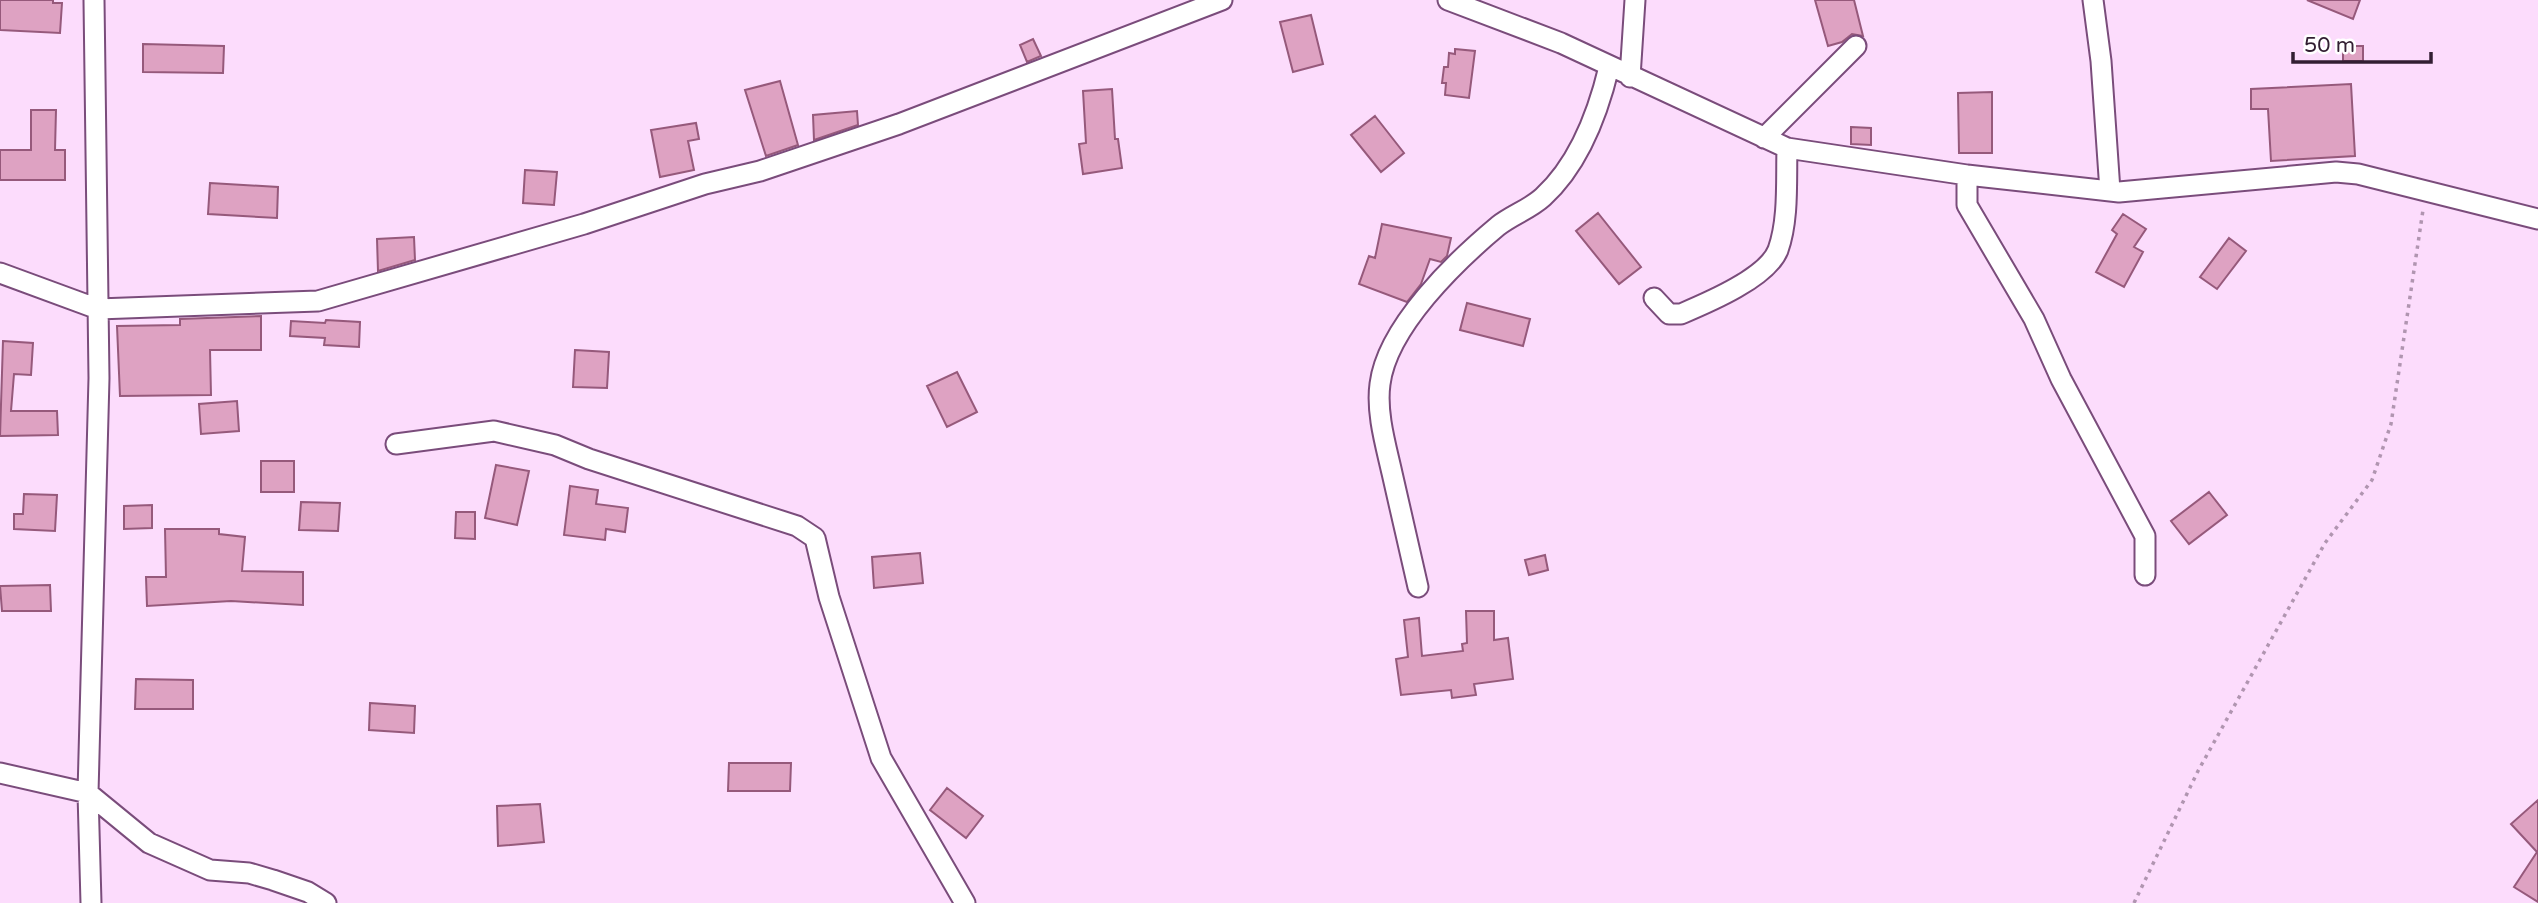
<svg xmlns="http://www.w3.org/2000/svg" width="2538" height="903" font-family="'Varela Round',sans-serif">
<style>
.building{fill:#dea2c2;stroke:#96597b;stroke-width:2}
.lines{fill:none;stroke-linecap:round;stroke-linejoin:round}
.minor-casing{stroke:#7a4c7b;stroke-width:23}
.path{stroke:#b095b0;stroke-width:3.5;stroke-dasharray:3.5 5;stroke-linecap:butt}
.minor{stroke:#fff;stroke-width:19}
</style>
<rect width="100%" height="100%" fill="#fcdcfc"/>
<path class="building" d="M0,0H53V3H62L60,33L0,30Z
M1815,0H1854L1863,36L1852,34L1842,42L1828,46Z
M2307,0H2360L2353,19Z
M1311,15L1323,64L1293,72L1280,22Z
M1033,39L1041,56L1027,62L1020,45Z
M143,44L224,46L223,73L143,72Z
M2343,46H2363V61H2343Z
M1455,49L1475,51L1469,98L1445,95L1446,83H1442L1444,67H1448L1449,53L1455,54Z
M780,81L798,145L766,156L745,90Z
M2351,84L2355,156L2271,161L2268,109H2251V89Z
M1112,89L1115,139H1118L1122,168L1083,174L1079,144L1086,143L1083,91Z
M1992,92V153H1959L1958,93Z
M31,110H56L55,150H65V180H0V150H31Z
M857,111L858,125L814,140L813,115Z
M1375,116L1404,153L1381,172L1351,135Z
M696,123L699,139L688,141L694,170L660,177L651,130Z
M1851,127L1871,128V145L1851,144Z
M525,170L557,172L554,205L523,203Z
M210,183L278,187L277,218L208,214Z
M1598,213L1641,267L1619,284L1576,231Z
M2123,214L2146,229L2134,247L2143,252L2124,287L2096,272L2117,234L2112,230Z
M1382,224L1451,238L1447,256L1441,262L1430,259L1421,284L1407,302L1359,284L1369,256L1375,258Z
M414,237L415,260L378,271L377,239Z
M2229,238L2246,251L2217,289L2200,277Z
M1467,303L1530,319L1523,346L1460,330Z
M261,316V350H210L211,395L120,396L117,326L180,325V319Z
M326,320L360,322L359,347L324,345L325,338L290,336L291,321L325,323Z
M3,341L33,343L31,375L14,374L11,411H57L58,435L0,436Z
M575,350L609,352L607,388L573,387Z
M957,372L977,412L947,427L927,386Z
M237,401L239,431L201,434L199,404Z
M261,461H294V492H261Z
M496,465L529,471L517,525L485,518Z
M570,486L598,490L596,504L628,508L625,532L606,529L605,540L564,535Z
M2209,492L2227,515L2189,544L2171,521Z
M24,494L57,495L55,531L14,529V514H23Z
M301,502L340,503L338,531L299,530Z
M152,505V528L124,529V506Z
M456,512H475V539L455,538Z
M165,529H219V534L245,537L242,571L303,572V605L231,601L147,606L146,577H166Z
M920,553L923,583L874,588L872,557Z
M1545,555L1548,570L1529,575L1525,560Z
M50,585L51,611H2L0,586Z
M1466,611H1494V640L1508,638L1513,679L1474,684L1476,695L1452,698L1451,690L1401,695L1396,659L1408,657L1404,620L1419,618L1422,656L1463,651L1462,644L1467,643Z
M136,679L193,680V709H135Z
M370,703L415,706L414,733L369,730Z
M729,763H791L790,791H728Z
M947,788L983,816L966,838L930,810Z
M2538,800V902L2514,887L2537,852L2511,824Z
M540,804L544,842L498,846L497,806Z"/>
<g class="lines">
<defs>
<path id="minor" d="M1448,0L1561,43L1787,148L1967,175L2119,192L2336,172L2358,174L2538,219
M2093,0L2101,61L2110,191
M1630,77L1635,0
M1764,138L1856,46
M1967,175V205L2034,319L2061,379L2145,536V575
M0,273L98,309L318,301L584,224L705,184L760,171L899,124L1222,0
M1654,298L1669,314H1681C1707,303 1767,278 1778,250C1789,219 1786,180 1787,148
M396,444L494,431L555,445L589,459L797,526L815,538L829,597L881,758L965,903
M1418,587C1409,549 1401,511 1392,473C1386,446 1376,413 1380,384C1387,327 1456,261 1498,226C1512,215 1530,209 1543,197C1579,164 1598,113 1609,67
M0,773L88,793L149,843L210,870L249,873L273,880L308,892L326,903
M91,903L88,793L99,378L94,0"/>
</defs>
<use href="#minor" class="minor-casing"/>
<path class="path" d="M2134,903L2198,771L2325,543L2372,480L2391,424L2423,210"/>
<use href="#minor" class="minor"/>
</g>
<path d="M2293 52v10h138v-10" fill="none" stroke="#321e32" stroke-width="3.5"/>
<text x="2304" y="52" font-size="21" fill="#321e32" stroke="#ffffff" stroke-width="5" paint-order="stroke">50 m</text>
</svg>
